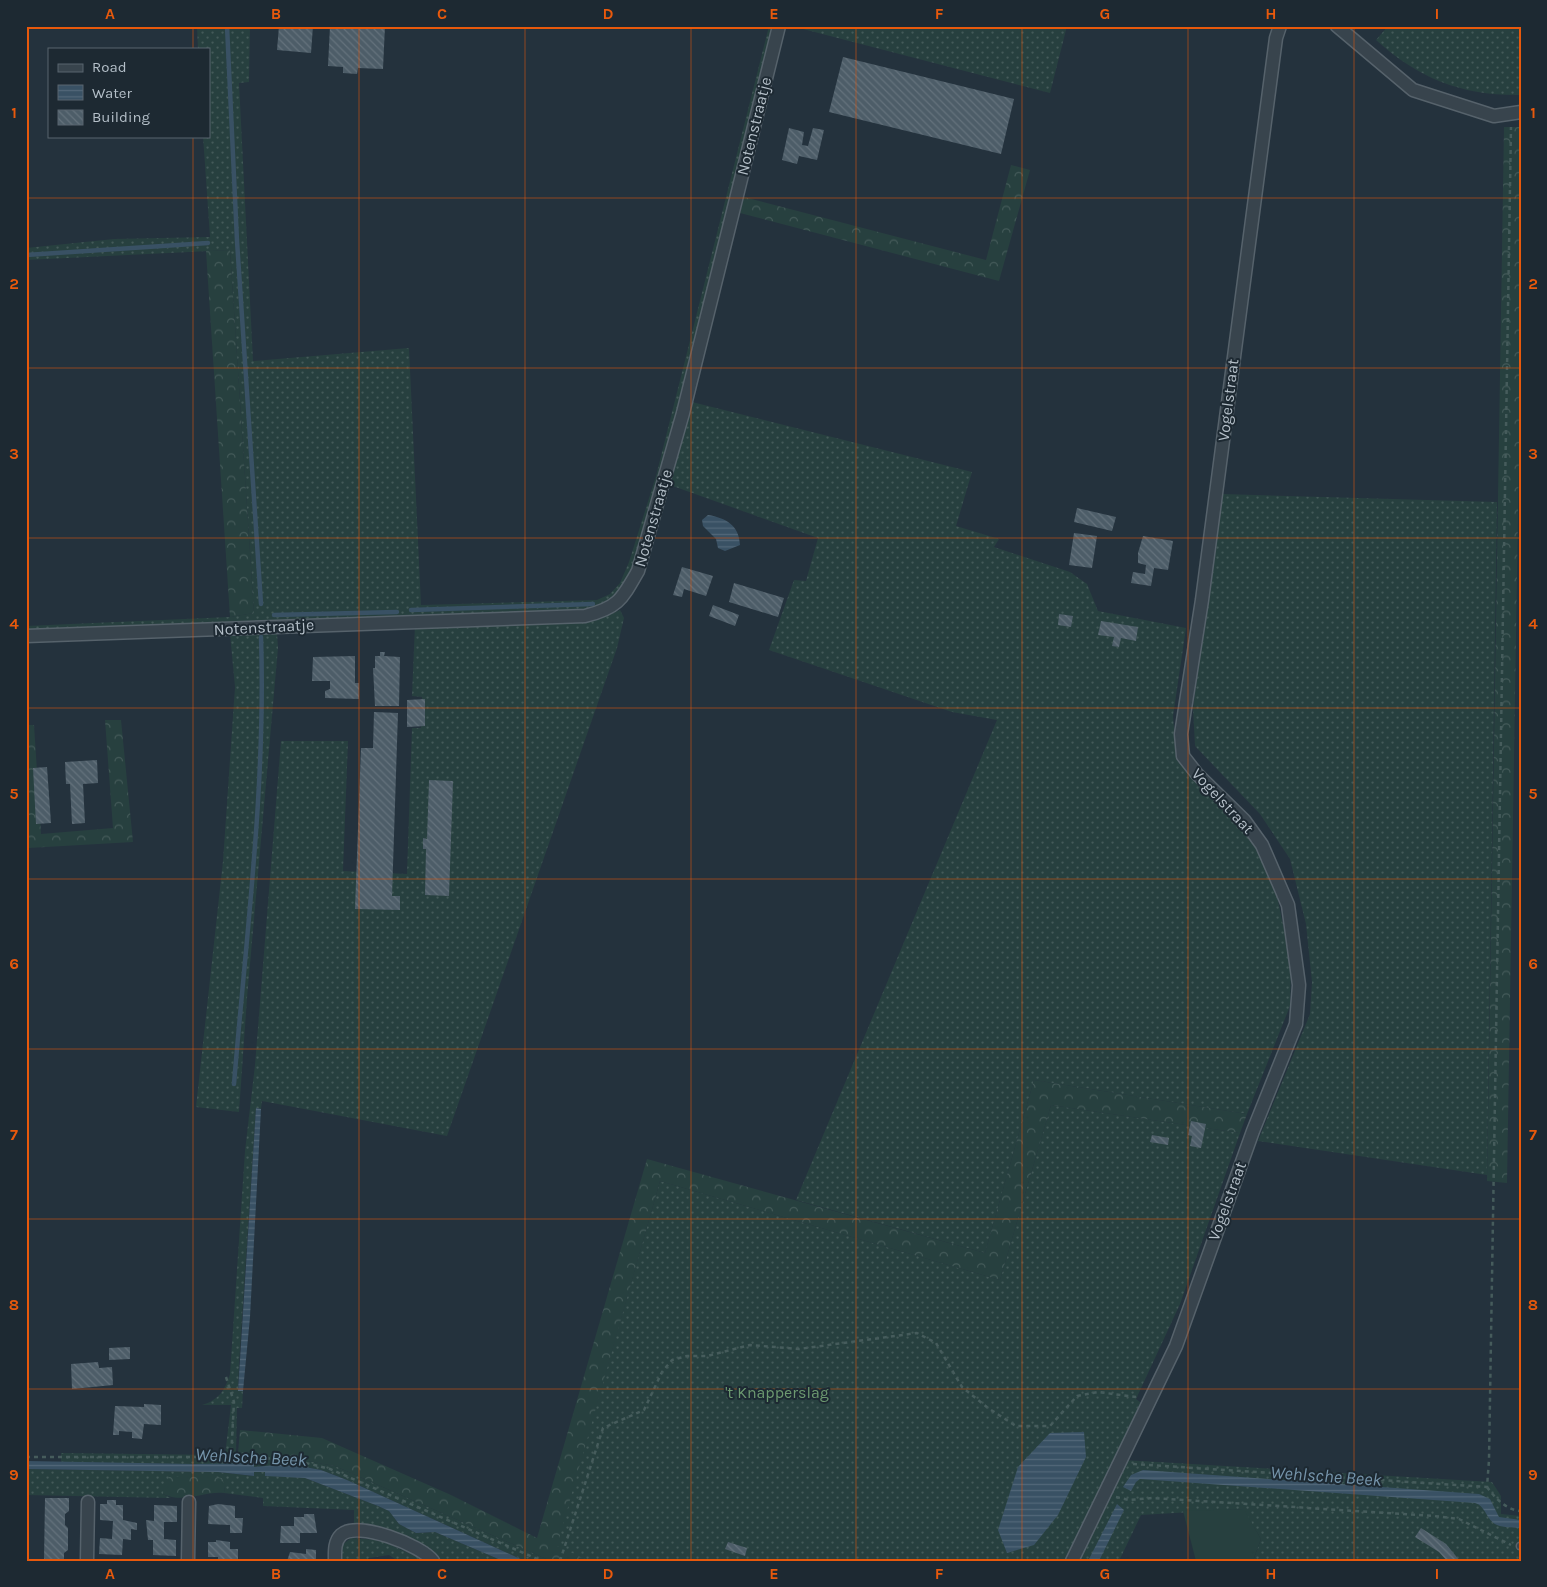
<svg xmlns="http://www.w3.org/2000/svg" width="1547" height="1587" font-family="Karla,sans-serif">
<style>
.grass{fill:url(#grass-dots)}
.forest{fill:url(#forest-crowns)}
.garden{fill:#27403f}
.water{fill:url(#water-rules)}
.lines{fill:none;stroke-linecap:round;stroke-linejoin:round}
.stream{stroke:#395164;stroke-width:4.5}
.building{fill:url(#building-back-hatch)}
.lane-casing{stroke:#56626b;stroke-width:9}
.street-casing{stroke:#56626b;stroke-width:15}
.path{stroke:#465c5c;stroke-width:2.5;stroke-dasharray:4 4;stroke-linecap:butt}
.lane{stroke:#38444d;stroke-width:6}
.street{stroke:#38444d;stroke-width:12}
.grid{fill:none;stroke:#e8590c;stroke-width:1;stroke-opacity:0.55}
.labels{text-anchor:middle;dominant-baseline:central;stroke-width:4;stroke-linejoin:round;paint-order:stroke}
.street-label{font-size:16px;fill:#b4bfc8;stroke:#1d2932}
.park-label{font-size:16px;fill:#6c9970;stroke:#1d2932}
.water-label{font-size:18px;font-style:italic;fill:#7594aa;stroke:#1d2932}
.neatline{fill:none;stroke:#e8590c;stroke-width:2}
.grid-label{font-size:16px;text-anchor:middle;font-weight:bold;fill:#e8590c}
</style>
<defs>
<pattern id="grass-dots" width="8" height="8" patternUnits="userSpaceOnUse" patternTransform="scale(1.25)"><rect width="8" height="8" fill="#27403f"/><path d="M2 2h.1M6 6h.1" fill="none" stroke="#445a59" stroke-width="1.8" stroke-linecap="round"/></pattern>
<pattern id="forest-crowns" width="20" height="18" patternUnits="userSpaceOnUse" patternTransform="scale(1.25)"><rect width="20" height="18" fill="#27403f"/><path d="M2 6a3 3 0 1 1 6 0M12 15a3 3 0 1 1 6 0" fill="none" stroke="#445a59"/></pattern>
<pattern id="water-rules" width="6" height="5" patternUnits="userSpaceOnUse" patternTransform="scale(1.25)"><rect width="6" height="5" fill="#395164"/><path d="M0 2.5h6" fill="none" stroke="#536879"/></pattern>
<pattern id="building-back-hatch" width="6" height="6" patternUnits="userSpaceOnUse" patternTransform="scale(1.25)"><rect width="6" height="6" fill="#4d5d68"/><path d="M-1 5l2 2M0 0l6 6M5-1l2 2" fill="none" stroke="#64727c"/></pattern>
</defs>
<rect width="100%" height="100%" fill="#24323d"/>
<path class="grass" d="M197,26H250L249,82L239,83L253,361L409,348L421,605L597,600L610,594L620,583L629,562L656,476L769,26H777L663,469L637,562L617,595L606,604L576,611L26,632V626L230,617L254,613L230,250L26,260V248L114,239L210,237L203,136H209V49H198Z
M801,26H1067L1050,93L803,29Z
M1388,26H1521V95C1463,96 1419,79 1376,40Z
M692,402L972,472L956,526L999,539L994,547L1070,572L1087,584L1098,611L1186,628L1173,716L1176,751L1230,808L1257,845L1276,891L1291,963L1290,1006L1247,1114L1034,1080L985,1253L796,1200L997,720L952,712L769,650L794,580L806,581L818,538L670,485Z
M1222,494L1497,502L1487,1175L1258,1141L1310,1014L1312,982L1306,924L1290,859L1260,814L1195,746L1193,708Z
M620,610L624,618L617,648L447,1136L262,1101L261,1109L256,1108L239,1364L238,1391H243L242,1408H237L236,1453L252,1451L335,1466L551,1561H525L347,1480L321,1470L289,1464L254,1467V1463L235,1465L61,1462V1453L225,1455L231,1405H202C219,1400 225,1390 230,1374L245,1151L255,1065L281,741H348L343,871L407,874L412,728H421L422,697L412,696L415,624L592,618L609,615Z
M277,633L278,648L247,998L239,1112L196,1107L223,861L235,687L230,634Z
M1051,1105L1240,1133L1180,1304L1136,1399L1144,1405L1068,1561H589L556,1547L660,1181L1000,1280Z
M1124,1460L1492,1482L1501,1496V1514L1521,1516V1561H1253L1261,1539L1243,1509L1141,1515L1119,1561H1076Z
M26,1469L218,1472L253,1476L254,1472H266L265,1475L305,1478L378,1506L389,1511L399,1524L416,1533L435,1532L503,1561H440C431,1538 376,1532 354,1527V1510L263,1506V1498L224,1493L225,1486L163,1494L171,1498L26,1495Z
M351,1538L380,1540L426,1561H398L389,1555L369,1558L367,1561H341L342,1545Z"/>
<path class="forest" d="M1504,127H1521V331L1507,1183L1487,1181Z
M1011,165L1030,170L999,281L740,213L744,197L986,260Z
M230,250L254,613L230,617L206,251Z
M105,720H121L133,842L28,848L26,725H34L41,834L113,828Z
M1034,1080L1247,1114L1240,1133L1051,1105L1000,1280L660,1181L557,1546L589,1561H551L335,1466L252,1451L238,1453L240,1430L322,1438L451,1495L537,1538L647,1159L985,1253Z
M201,1475L222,1478L225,1486L224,1493C204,1491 184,1504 163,1494L164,1485L169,1477Z"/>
<path class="garden" d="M1244,1509L1261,1539L1253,1561H1196L1183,1511Z"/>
<path class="water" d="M708,515C726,518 739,525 740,545L725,551L718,548L716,539L703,526L702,520Z
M256,1108L261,1109L250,1317L243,1391H238Z
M1084,1432L1086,1457L1058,1515L1034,1545L1007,1553L998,1530L1018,1467L1050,1433Z
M26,1461L194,1464L254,1463V1467L289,1464L321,1470L347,1480L525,1561H503L435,1532L416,1533L399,1524L389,1511L378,1506L305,1478L265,1476V1472H254V1476L218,1472L26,1469Z
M1143,1470L1479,1494L1490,1499L1499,1517L1521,1520V1528C1513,1527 1504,1528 1497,1525C1486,1520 1486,1506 1475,1503L1140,1479L1136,1482L1131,1491L1123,1487L1131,1475Z
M1117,1504L1124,1510L1099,1561H1088Z"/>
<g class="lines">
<path class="stream" d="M227,26L237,241L261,604
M26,255L208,243
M411,610L593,604
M274,615L397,612
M234,1084C246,936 266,786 261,637"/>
</g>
<path class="building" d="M279,26H313L311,53L277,50Z
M330,26H385L383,69L358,68L357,74L343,73V67L328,66Z
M843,57L1014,99L1001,154L829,112Z
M789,128L804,132L802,145L808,146L813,128L824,130L817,160L799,156L797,164L782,160Z
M1077,508L1116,517L1112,531L1074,522Z
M1074,533L1097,536L1092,568L1069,565Z
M1143,536L1173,541L1168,570L1154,568L1151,586L1131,583L1133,572L1145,574L1146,565L1138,563V553Z
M682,567L713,576L706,596L684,589L682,597L673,595Z
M734,583L784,598L778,617L729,602Z
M713,605L739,615L735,626L709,616Z
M1059,614L1073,616L1071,627L1058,625Z
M1101,621L1138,627L1136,641L1121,638L1119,647L1112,646L1114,637L1098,635Z
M380,652H385L384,656L400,657L399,706H375L373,668H375V656H380Z
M355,656V683H359V699L325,698V691L330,689V681H312L313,657Z
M425,699V726L407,727V700Z
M374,712L398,713L392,896H400V910L355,909L361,748H373Z
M97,760L98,783L83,784L85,823L72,824L70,784H66L65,762Z
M47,767L51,823L36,824L33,768Z
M429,780L453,781L449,896L425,895L426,849H423V838L427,839Z
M1191,1121L1206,1124L1201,1148L1190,1146L1192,1136L1188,1135Z
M1152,1135L1169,1138L1168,1145L1150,1142Z
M130,1347V1359L109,1360V1348Z
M98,1362L99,1368L112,1367L113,1385L72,1389L71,1364Z
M144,1404L161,1405V1425L144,1424L142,1439L132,1438V1432L119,1431V1435H113L115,1406L144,1407Z
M45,1498H69V1511L65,1514V1525L68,1528V1550L64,1553V1561H44Z
M107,1500H116V1505H123V1520L137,1523V1530L131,1529V1540L123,1539L122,1555L99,1554L100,1538L112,1539L113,1521L100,1520V1504H107Z
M218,1504L235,1506V1518H243L242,1533H230V1525L208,1524L209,1506Z
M154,1505L177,1506V1522H164V1539L176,1540V1556L153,1555V1540H148L146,1520L154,1521Z
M304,1514H314L317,1533H300V1543H280L281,1526H294V1517H304Z
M1421,1528L1446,1544L1460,1561H1447L1439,1552L1415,1537Z
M216,1540L230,1542V1549H238V1561H218V1557H208V1542H216Z
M728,1542L747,1548L745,1556L725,1549Z
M306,1549L316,1550V1561H287L290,1552L306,1554Z"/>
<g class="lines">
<defs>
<path id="lane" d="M1520,1546H1521"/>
<path id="street" d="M1337,26L1413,90L1494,116L1521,112
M26,636L585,616C618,608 622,599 638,571L683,413L779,26
M87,1561L88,1502
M188,1561L189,1502
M335,1561C335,1552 334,1542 341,1535C357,1520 421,1545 433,1561
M1072,1561L1176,1346L1253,1131L1296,1024L1299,985L1288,905L1262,845L1244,820L1197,774L1183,756L1181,734L1202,600L1276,38L1280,26"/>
</defs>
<use href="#lane" class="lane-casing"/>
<use href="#street" class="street-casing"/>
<path class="path" d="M226,1377L234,1402L231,1458
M26,1457H245L294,1460L330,1469L542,1561
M1133,1464L1487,1487L1489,1460L1511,127
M1487,1487C1495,1498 1506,1510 1521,1511
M1116,1497L1129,1500L1153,1498L1434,1516L1459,1519L1511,1545
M560,1561L603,1428L644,1410L662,1372L672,1360L687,1356H707L750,1345L799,1349L917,1333L936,1343L962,1387L988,1408L1016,1426H1050L1077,1396L1098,1392L1136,1397"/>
<use href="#lane" class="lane"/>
<use href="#street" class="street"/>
</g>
<path class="grid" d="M193,26V49M359,26V1561M525,26V1561M691,26V1561M856,26V1561M1022,26V1561M1188,26V1561M1354,26V1561M193,136V1561M26,198H1521M26,368H1521M26,538H1521M26,708H1521M26,879H1521M26,1049H1521M26,1219H1521M26,1389H1521"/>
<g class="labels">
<g class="street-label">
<text transform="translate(754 126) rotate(-76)">Notenstraatje</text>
<text transform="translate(1228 400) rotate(-83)">Vogelstraat</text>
<text transform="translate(653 518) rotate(-74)">Notenstraatje</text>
<text transform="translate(264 627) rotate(-3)">Notenstraatje</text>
<text transform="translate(1223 801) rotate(47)">Vogelstraat</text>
<text transform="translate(1227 1201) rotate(-70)">Vogelstraat</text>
</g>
<g class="park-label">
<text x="777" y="1392">'t Knapperslag</text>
</g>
<g class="water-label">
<text transform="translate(251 1457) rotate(3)">Wehlsche Beek</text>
<text transform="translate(1326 1476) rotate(4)">Wehlsche Beek</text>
</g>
</g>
<rect width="1547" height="1587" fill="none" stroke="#1d2932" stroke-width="55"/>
<rect x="48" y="48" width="162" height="90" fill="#1d2932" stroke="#59656e"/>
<rect x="58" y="64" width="25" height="8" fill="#38444d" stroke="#59656e"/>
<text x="92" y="72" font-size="15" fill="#b4bfc8">Road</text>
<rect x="58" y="85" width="25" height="15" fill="url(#water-rules)" stroke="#59656e"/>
<text x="92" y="98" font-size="15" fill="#b4bfc8">Water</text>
<rect x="58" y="110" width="25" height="15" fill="url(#building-back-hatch)" stroke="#59656e"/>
<text x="92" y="122" font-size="15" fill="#b4bfc8">Building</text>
<rect x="28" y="28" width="1492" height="1532" class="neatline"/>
<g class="grid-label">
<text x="110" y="19">A</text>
<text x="276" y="19">B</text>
<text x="442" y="19">C</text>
<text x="608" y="19">D</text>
<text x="774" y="19">E</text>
<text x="939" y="19">F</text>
<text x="1105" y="19">G</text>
<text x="1271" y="19">H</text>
<text x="1437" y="19">I</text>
<text x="14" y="118">1</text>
<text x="1533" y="118">1</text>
<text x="14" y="289">2</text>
<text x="1533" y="289">2</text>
<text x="14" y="459">3</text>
<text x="1533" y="459">3</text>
<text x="14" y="629">4</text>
<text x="1533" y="629">4</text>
<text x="14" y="799">5</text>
<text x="1533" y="799">5</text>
<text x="14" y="969">6</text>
<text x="1533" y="969">6</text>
<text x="14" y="1140">7</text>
<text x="1533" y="1140">7</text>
<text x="14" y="1310">8</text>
<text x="1533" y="1310">8</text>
<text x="14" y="1480">9</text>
<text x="1533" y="1480">9</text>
<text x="110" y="1579">A</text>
<text x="276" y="1579">B</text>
<text x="442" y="1579">C</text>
<text x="608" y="1579">D</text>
<text x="774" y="1579">E</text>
<text x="939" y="1579">F</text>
<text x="1105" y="1579">G</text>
<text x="1271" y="1579">H</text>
<text x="1437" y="1579">I</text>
</g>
</svg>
